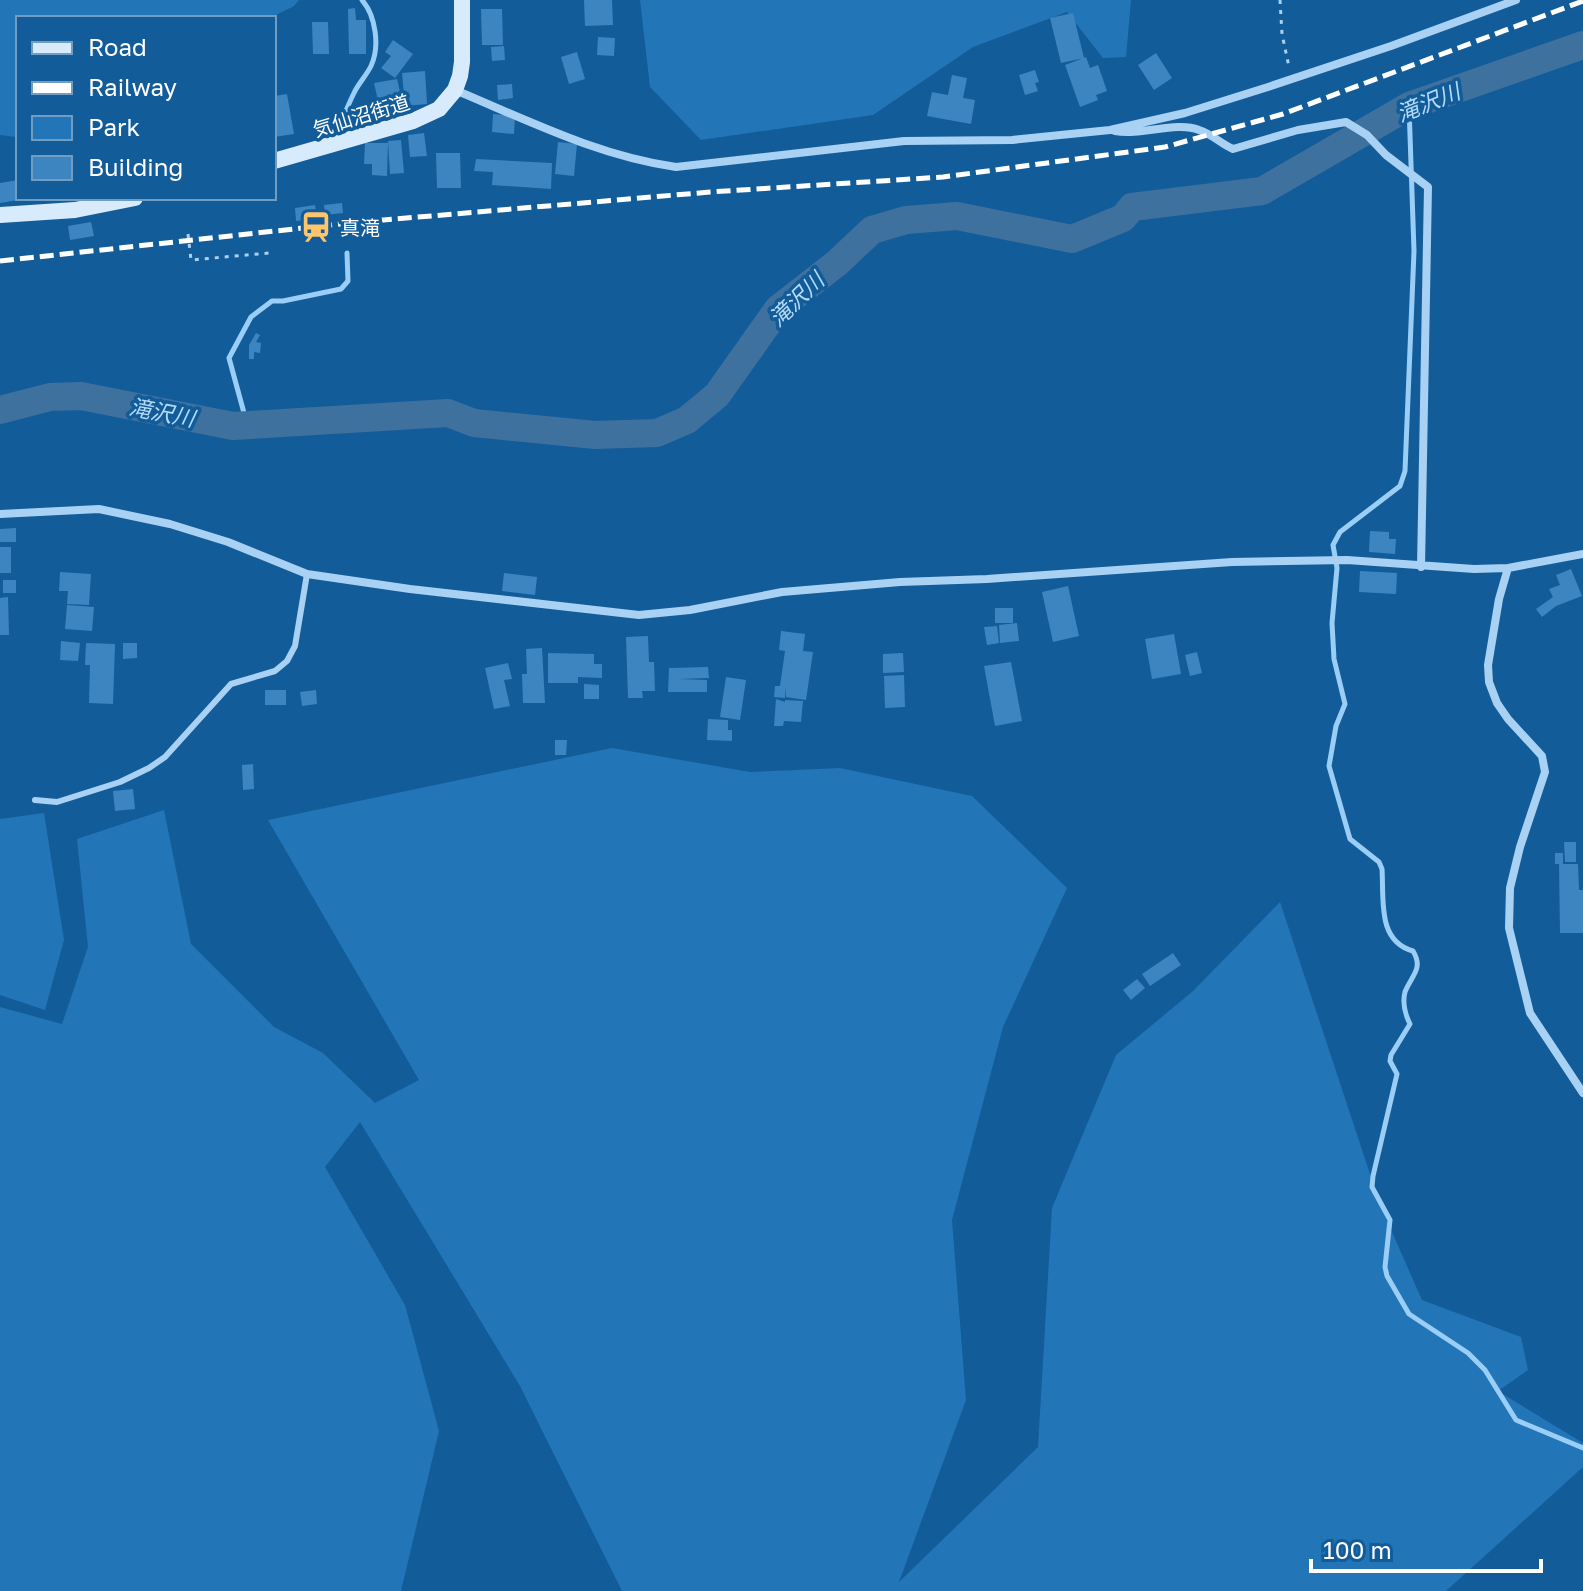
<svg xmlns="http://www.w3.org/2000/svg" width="1583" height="1591" font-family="'Golos Text','Noto Sans JP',sans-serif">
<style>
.green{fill:#2275b7}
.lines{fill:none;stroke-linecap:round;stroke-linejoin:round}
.stream{stroke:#9acef6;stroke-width:5}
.river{stroke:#3e719e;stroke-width:28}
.building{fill:#3c85c1}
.path{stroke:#a8d1f3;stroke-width:3;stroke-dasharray:4 6;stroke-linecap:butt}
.lane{stroke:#a8d1f3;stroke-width:6}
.street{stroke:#a8d1f3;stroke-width:8}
.secondary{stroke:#d7ebfd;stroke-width:16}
.rail{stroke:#fff;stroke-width:5;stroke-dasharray:14 6;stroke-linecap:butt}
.labels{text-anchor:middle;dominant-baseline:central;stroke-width:7;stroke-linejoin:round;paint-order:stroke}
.street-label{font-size:20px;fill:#fff;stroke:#135c9a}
.poi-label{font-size:20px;fill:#fff;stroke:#135c9a;text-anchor:start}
.water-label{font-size:22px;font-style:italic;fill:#b4dbfa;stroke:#135c9a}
</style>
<rect width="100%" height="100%" fill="#135c9a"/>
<path class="green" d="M0,0H299L294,6L270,18H18V133L16,137L0,135Z
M640,0H1131L1126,57L1103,58L1067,12L973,47L873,115L701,140L650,87Z
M612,748L750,772L840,768L972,796L1067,888L1003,1027L952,1220L966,1400L899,1582L1038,1447L1052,1208L1116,1055L1193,991L1280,902L1381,1207L1422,1300L1521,1337L1528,1370L1498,1391L1583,1443V1467L1446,1591H622L520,1386L360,1122L325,1167L405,1305L439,1431L401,1591H0V1007L62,1024L88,947L77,839L164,810L191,944L274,1027L323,1053L375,1103L419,1080L268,820Z
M44,813L64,940L45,1010L0,995V819Z"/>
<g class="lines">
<path class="stream" d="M1409,106L1414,251L1405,471L1400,486L1340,532L1333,545L1337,568L1332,623L1334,659L1345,704L1336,726L1329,766L1350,839L1379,862L1382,869C1384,900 1377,941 1413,951C1424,969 1411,976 1405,992C1402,1004 1405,1014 1410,1024L1391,1055L1390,1061L1397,1074L1373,1176L1372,1187L1390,1220L1385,1267L1387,1276L1409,1314L1468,1353L1485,1370L1516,1420L1583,1448
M336,134C342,121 347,107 354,93C358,84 366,76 371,66C380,47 376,16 362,0
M262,424L244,413L229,358L251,317L272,301H283L341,289L348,281L347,253"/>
<path class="river" d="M0,410L50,397L81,396L233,426L448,413L474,423L595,435L657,433L687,420L717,395L778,309L837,263L872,230L906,220L957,216L1072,239L1123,218L1132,207L1262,191L1409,106L1583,45"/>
</g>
<path class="building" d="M584,0H612L613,25L585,26Z
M355,8L356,20H366V54H349L348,9Z
M481,9H502L503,45H482Z
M1073,13L1084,58L1061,63L1050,18Z
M312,22H328L329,54H313Z
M598,37L615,38L614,56L597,55Z
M393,40L413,54L395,78L381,68L391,56L385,52Z
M504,46L505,60L492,61L491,47Z
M577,52L585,79L569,84L561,57Z
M1156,53L1172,78L1154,90L1138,65Z
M1086,57L1090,68L1098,65L1107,91L1096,95L1098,100L1080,107L1065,65Z
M1035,70L1039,82L1035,83L1038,91L1025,95L1019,75Z
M425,71L427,104L405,106L402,73Z
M952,75L967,78L963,98L975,100L971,124L927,116L932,92L948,95Z
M397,79L405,113L382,118L374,83Z
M512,84L513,98L498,100L497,85Z
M287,94L294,134L274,137V96Z
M493,114L515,116L514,134L492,132Z
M424,133L427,156L410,157L408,135Z
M401,140L404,173L390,174L388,141Z
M558,142L577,144L574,176L555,174Z
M365,143H388L387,176L372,175V164H364Z
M436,153H460L461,188H437Z
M476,159L552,163L551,189L492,185L493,172L474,171Z
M18,180V200L0,203V183Z
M342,203L343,213L325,215L324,205Z
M315,205L317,219L296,221L295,208Z
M91,222L94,236L70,240L68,226Z
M256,333L260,335L256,342L261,343L260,353L254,352V359H249V345Z
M16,528V542H0V529Z
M1370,531L1389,532V539H1396L1395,554L1369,552Z
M0,547H11V573H0Z
M1571,569L1582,596L1556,606L1542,617L1536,609L1553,597L1549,589L1560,585L1556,575Z
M1360,571L1397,573L1396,594L1359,592Z
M60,572L91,574L89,605L67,604L68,591H59Z
M504,573L537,577L535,595L502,591Z
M3,580H16V593H3Z
M1068,586L1079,636L1053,642L1042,592Z
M8,597L9,635H0V598Z
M67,605L94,607L92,631L65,629Z
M995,608H1013V623H995Z
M1017,623L1019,641L1000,643L999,625Z
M997,626L999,643L987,645L984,627Z
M781,631L805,634L803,651L813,652L806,700L786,697L785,686V698L774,697L775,686H780L785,651L779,650Z
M1174,634L1181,674L1152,679L1145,639Z
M648,636L649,662H654L655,691H642L643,698H628L626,637Z
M61,641L80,643L78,661L60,660Z
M86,643L115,644L113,704L89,703L90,665H85Z
M123,643H137V658L123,659Z
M542,648L545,703H523L522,674H527L526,649Z
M1197,652L1202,673L1190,676L1185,655Z
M548,653L594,654V664H602V678L578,677V683H548Z
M903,653L904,672L883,673V654Z
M1011,662L1022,721L995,726L984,666Z
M508,663L512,679L504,680L510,706L494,709L485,668Z
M708,667L709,678L678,679L707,680V692H668L669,668Z
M904,675L905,707L885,708L884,676Z
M726,677L746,680L740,720L720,717Z
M584,684L599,685V699H584Z
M265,690H286V705H265Z
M316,690L317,704L302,706L300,692Z
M776,699L785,702V700L803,701L801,722L784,721L783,726H774Z
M708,719L728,720V730H732V741L707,740Z
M555,740H567L566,755H555Z
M253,764L254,789L243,790L242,765Z
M133,789L135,809L115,811L113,791Z
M1564,842H1576V862H1565Z
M1555,853H1563V864H1578L1579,890H1583V933H1560L1559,864H1555Z
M1173,953L1181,965L1150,986L1142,974Z
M1137,979L1145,988L1131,1000L1123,990Z"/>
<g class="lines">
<path class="path" d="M1280,0L1282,34L1289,67
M188,234L191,260L269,253"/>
<path class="lane" d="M35,800L57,802L120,782L149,768L165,757L231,684L275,671L287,661L295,646L307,574"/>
<path class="street" d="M455,90C527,120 598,156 676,167L904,141L1012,140L1110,130L1185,113L1268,87L1391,46L1516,0
M1115,131C1141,136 1176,121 1199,130C1212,134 1221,144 1233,149L1298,130L1346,122L1367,135L1386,155L1428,187L1421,567
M0,514L99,509L170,524L228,542L307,574L410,589L639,615L690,610L782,592L900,582L987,579L1232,562L1347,560L1474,569L1508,568L1583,554
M1508,568L1499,599L1488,665L1489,682L1497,703L1508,719L1542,756L1545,772L1520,847L1510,888L1509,928L1530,1013L1583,1093"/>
<path class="secondary" d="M274,161L413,121L439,109L455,90L460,76L462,62V0
M0,215L75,210L135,198"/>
<path class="rail" d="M0,261L349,223L710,192L943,177L1165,147L1283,114L1583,1"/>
</g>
<defs>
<symbol id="station-bare" viewBox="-9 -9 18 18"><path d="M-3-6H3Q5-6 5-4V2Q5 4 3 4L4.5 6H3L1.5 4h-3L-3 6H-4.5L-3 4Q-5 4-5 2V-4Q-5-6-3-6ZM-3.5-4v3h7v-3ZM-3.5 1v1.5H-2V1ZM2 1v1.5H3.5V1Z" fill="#ffc56a" stroke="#135c9a" stroke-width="2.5" paint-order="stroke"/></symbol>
</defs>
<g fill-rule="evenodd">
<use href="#station-bare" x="294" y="205" width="44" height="44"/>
</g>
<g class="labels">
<g class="street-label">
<text transform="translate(361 115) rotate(-17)">気仙沼街道</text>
</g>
<g class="poi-label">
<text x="340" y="227">真滝</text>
</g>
<g class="water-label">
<text transform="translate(1428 102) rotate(-22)">滝沢川</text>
<text transform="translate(796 299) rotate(-44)">滝沢川</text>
<text transform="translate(162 412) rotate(11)">滝沢川</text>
</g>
</g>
<rect x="16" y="16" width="260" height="184" fill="#135c9a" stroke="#719dc2" stroke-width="2"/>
<rect x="32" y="42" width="40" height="12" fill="#d7ebfd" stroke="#719dc2" stroke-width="2"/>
<text x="88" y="56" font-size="24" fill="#ffffff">Road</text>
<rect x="32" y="82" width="40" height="12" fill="#ffffff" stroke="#719dc2" stroke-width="2"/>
<text x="88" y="96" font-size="24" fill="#ffffff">Railway</text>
<rect x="32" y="116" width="40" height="24" fill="#2275b7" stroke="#719dc2" stroke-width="2"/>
<text x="88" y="136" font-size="24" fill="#ffffff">Park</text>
<rect x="32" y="156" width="40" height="24" fill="#3c85c1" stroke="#719dc2" stroke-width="2"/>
<text x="88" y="176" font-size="24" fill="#ffffff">Building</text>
<path d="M1311 1559v12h230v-12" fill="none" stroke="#ffffff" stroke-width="4"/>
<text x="1323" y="1559" font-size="24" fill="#ffffff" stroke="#135c9a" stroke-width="6" paint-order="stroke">100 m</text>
</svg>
